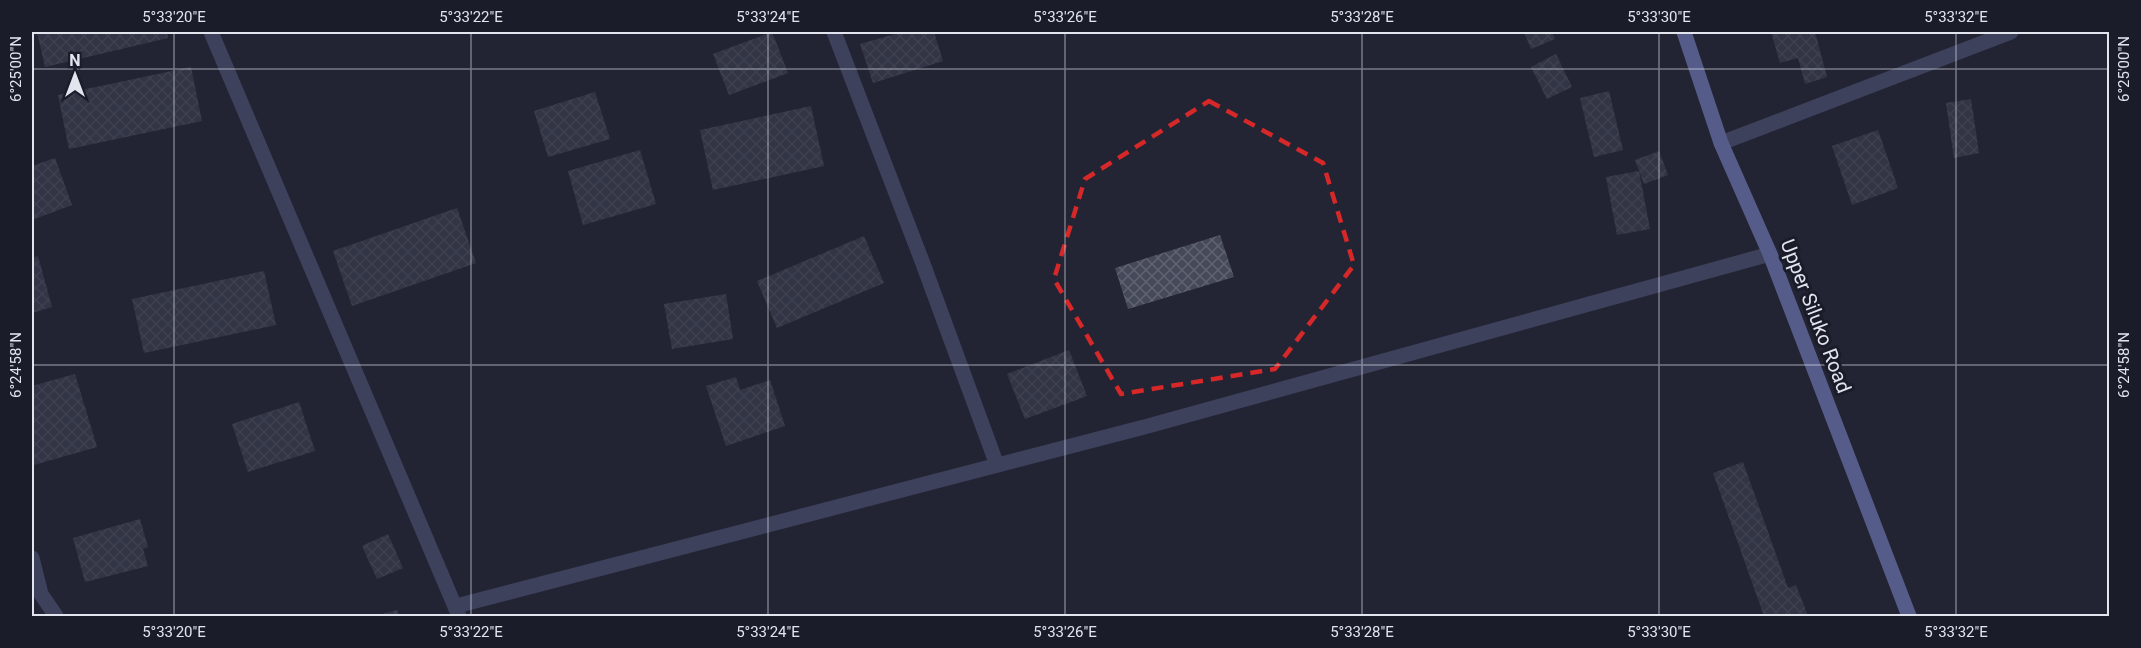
<svg xmlns="http://www.w3.org/2000/svg" width="2141" height="648" viewBox="0 0 2141 648" font-family="Roboto,sans-serif">
  <style>
    .building { fill: url(#building-cross-hatch) }
    .lines { fill: none; stroke-linecap: round; stroke-linejoin: round }
    .street { stroke: #5e648a; stroke-width: 15 }
    .primary { stroke: #96a1ef; stroke-width: 15 }
    .marked { fill: none; stroke: #d62828; stroke-width: 4.5; stroke-dasharray: 12 8; stroke-linejoin: round }
    .ticks { fill: none; stroke: #e2e4ee; stroke-width: 1.5; stroke-opacity: 0.45 }
    .labels { text-anchor: middle; stroke-width: 6; stroke-linejoin: round; paint-order: stroke }
    .street-label { font-size: 20px; fill: #e2e4ee; stroke: #1a1c2a }
    .neatline { fill: none; stroke: #e2e4ee; stroke-width: 2 }
    .ticks-label { font-size: 15px; text-anchor: middle; fill: #e2e4ee }
  </style>
  <defs>
    <pattern id="building-cross-hatch" width="8" height="8" patternUnits="userSpaceOnUse" patternTransform="scale(1.5)"><rect width="8" height="8" fill="#464959"/><path d="M0 0l8 8M0 8l8-8" fill="none" stroke="#606371"/></pattern>
  </defs>
  <rect width="100%" height="100%" fill="#232534"/>
  <g class="building">
    <path d="M 37,32 L 167,32 L 168,38 L 45,67 Z"/>
    <path d="M 772,32 L 788,73 L 729,95 L 713,54 Z"/>
    <path d="M 902,32 L 934,32 L 943,61 L 873,83 L 860,44 Z"/>
    <path d="M 1524,32 L 1552,32 L 1555,39 L 1531,49 Z"/>
    <path d="M 1771,32 L 1815,32 L 1827,77 L 1805,84 L 1798,58 L 1780,63 Z"/>
    <path d="M 1556,54 L 1572,87 L 1547,99 L 1531,67 Z"/>
    <path d="M 191,67 L 202,121 L 69,149 L 58,95 Z"/>
    <path d="M 1609,91 L 1623,150 L 1594,157 L 1580,98 Z"/>
    <path d="M 595,92 L 610,139 L 548,157 L 534,111 Z"/>
    <path d="M 1971,99 L 1979,153 L 1954,158 L 1946,103 Z"/>
    <path d="M 811,106 L 824,166 L 713,190 L 700,130 Z"/>
    <path d="M 1878,130 L 1898,188 L 1852,205 L 1832,146 Z"/>
    <path d="M 640,150 L 656,204 L 583,225 L 568,171 Z"/>
    <path d="M 1659,151 L 1668,175 L 1644,184 L 1635,160 Z"/>
    <path d="M 55,158 L 72,205 L 32,220 L 32,166 Z"/>
    <path d="M 1639,171 L 1650,229 L 1617,235 L 1606,177 Z"/>
    <path d="M 457,208 L 476,263 L 352,306 L 333,251 Z"/>
    <path d="M 1220,235 L 1234,277 L 1128,309 L 1115,268 Z"/>
    <path d="M 864,236 L 884,283 L 777,328 L 757,281 Z"/>
    <path d="M 38,256 L 52,307 L 32,313 L 32,258 Z"/>
    <path d="M 264,271 L 276,325 L 144,353 L 132,299 Z"/>
    <path d="M 726,294 L 733,339 L 672,349 L 664,304 Z"/>
    <path d="M 1069,350 L 1087,396 L 1025,419 L 1007,374 Z"/>
    <path d="M 75,374 L 97,447 L 34,465 L 32,456 L 32,386 Z"/>
    <path d="M 736,377 L 740,390 L 770,380 L 785,426 L 726,446 L 706,386 Z"/>
    <path d="M 299,402 L 315,451 L 248,472 L 232,424 Z"/>
    <path d="M 1743,462 L 1788,588 L 1796,585 L 1808,616 L 1764,616 L 1713,473 Z"/>
    <path d="M 140,519 L 148,547 L 143,549 L 148,566 L 85,582 L 73,538 Z"/>
    <path d="M 388,534 L 403,568 L 377,579 L 362,546 Z"/>
    <path d="M 397,610 L 399,616 L 375,616 Z"/>
  </g>
  <g class="lines">
    <g class="street">
      <path d="M 211,32 L 459,616"/>
      <path d="M 834,32 L 922,261 L 997,465"/>
      <path d="M 1721,143 L 2011,32"/>
      <path d="M 32,558 L 41,594 L 56,616"/>
      <path d="M 456,606 L 1148,426 L 1770,254"/>
    </g>
    <path class="primary" d="M 1684,32 L 1721,143 L 1770,254 L 1909,616"/>
  </g>
  <path d="M0 0H2141V648H0ZM 1209,101 L 1323,163 L 1354,265 L 1275,369 L 1121,394 L 1054,279 L 1085,179 Z" fill="#232534" fill-opacity=".55" fill-rule="evenodd"/>
  <path class="marked" d="M 1209,101 L 1323,163 L 1354,265 L 1275,369 L 1121,394 L 1054,279 L 1085,179 Z"/>
  <path class="ticks" d="M 174,32 L 174,616M 471,32 L 471,616M 768,32 L 768,616M 1065,32 L 1065,616M 1362,32 L 1362,616M 1659,32 L 1659,616M 1956,32 L 1956,616M 32,69 L 2110,69M 32,365 L 2110,365"/>
  <g class="labels">
    <g class="street-label">
      <text transform="translate(1816 316) rotate(69)" y="7">Upper Siluko Road</text>
    </g>
  </g>
  <rect width="2141" height="648" fill="none" stroke="#1a1c2a" stroke-width="66"/>
  <g transform="translate(75 75)" stroke="#1a1c2a" stroke-width="4.5" paint-order="stroke">
  <path d="M0-4.5L10 22L0 15L-10 22Z" fill="#e2e4ee"/>
  <text y="-9" font-size="16" font-weight="bold" text-anchor="middle" fill="#e2e4ee">N</text>
  </g>
  <rect x="33" y="33" width="2075" height="582" class="neatline"/>
  <g class="ticks-label">
    <text x="174" y="22">5°33'20"E</text>
    <text x="471" y="22">5°33'22"E</text>
    <text x="768" y="22">5°33'24"E</text>
    <text x="1065" y="22">5°33'26"E</text>
    <text x="1362" y="22">5°33'28"E</text>
    <text x="1659" y="22">5°33'30"E</text>
    <text x="1956" y="22">5°33'32"E</text>
    <text transform="translate(16 69) rotate(-90)" y="5">6°25'00"N</text>
    <text transform="translate(2124 69) rotate(-90)" y="5">6°25'00"N</text>
    <text transform="translate(16 365) rotate(-90)" y="5">6°24'58"N</text>
    <text transform="translate(2124 365) rotate(-90)" y="5">6°24'58"N</text>
    <text x="174" y="637">5°33'20"E</text>
    <text x="471" y="637">5°33'22"E</text>
    <text x="768" y="637">5°33'24"E</text>
    <text x="1065" y="637">5°33'26"E</text>
    <text x="1362" y="637">5°33'28"E</text>
    <text x="1659" y="637">5°33'30"E</text>
    <text x="1956" y="637">5°33'32"E</text>
  </g>
</svg>
